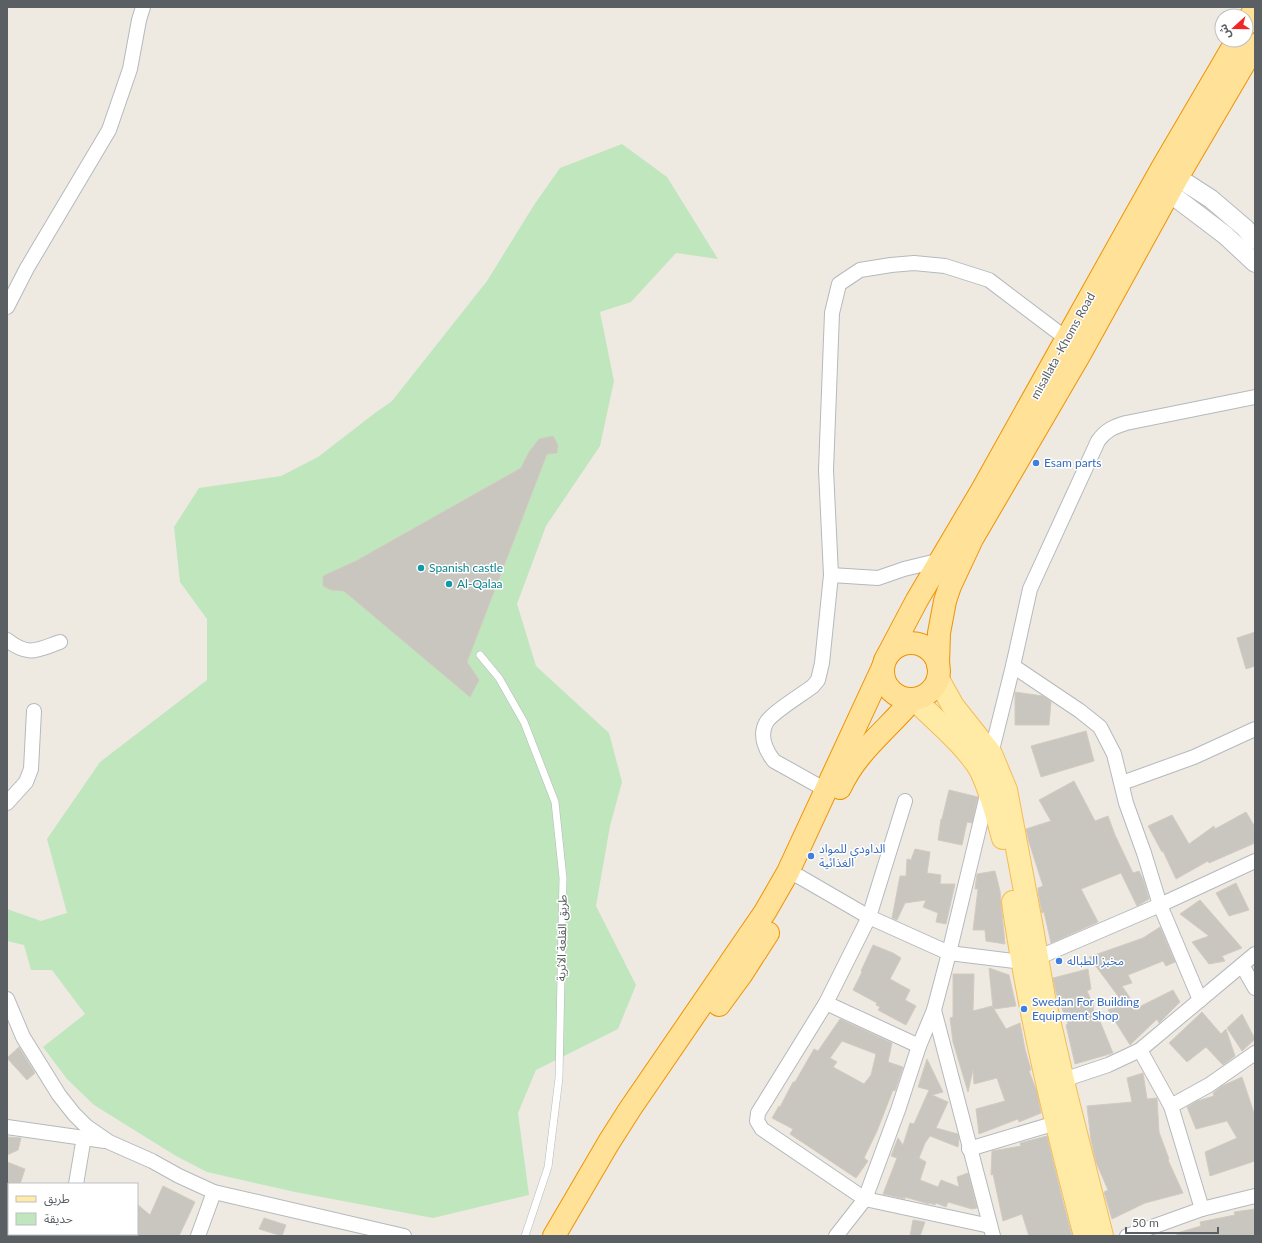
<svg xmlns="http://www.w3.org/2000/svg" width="1262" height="1243" viewBox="0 0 1262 1243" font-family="Lato,'Noto Sans Arabic',sans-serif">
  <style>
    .green { fill: #c0e6bd }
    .building { fill: #c9c5bf; stroke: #d3cbc0; fill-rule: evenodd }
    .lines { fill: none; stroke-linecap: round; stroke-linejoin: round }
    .service-casing { stroke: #b5b9bd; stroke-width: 8 }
    .minor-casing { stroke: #b5b9bd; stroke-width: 16 }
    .tertiary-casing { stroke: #b5b9bd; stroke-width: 20 }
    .primary-casing { stroke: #f6bc53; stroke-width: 24 }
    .trunk-casing { stroke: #f09300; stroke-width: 24 }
    .service { stroke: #fff; stroke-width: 7 }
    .minor { stroke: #fff; stroke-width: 14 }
    .tertiary { stroke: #fff; stroke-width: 18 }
    .primary { stroke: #ffeaa6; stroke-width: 22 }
    .trunk { stroke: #ffe197; stroke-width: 22 }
    .shop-dot { fill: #3f7fe0; stroke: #fff; stroke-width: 1.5 }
    .culture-dot { fill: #0f9aa8; stroke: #fff; stroke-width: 1.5 }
    .labels { text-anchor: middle; stroke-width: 3; stroke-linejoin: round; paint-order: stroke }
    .street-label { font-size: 12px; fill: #5a5f63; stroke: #fff }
    .shop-label { font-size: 12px; fill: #366cbe; stroke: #fff; text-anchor: start }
    .culture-label { font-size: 12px; fill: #0d838f; stroke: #fff; text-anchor: start }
  </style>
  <rect width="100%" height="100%" fill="#eeeae2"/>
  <path class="green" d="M 622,144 L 667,177 L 718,259 L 676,253 L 631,302 L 600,312 L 614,381 L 600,446 L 546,526 L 517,604 L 536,666 L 609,733 L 622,782 L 610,826 L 596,906 L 636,985 L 618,1029 L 536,1070 L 518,1113 L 529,1195 L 433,1218 L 295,1192 L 207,1172 L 176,1156 L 94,1105 L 67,1079 L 43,1047 L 85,1014 L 52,970 L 31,970 L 24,945 L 7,941 L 7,909 L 41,921 L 67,913 L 47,839 L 100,762 L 207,680 L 207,619 L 180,582 L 174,527 L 199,488 L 281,476 L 318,457 L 375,413 L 392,401 L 487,281 L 534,205 L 560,168 Z"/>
  <g class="building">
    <path d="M 553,436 L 558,445 L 557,453 L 547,454 L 467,662 L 479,680 L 470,697 L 344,591 L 331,590 L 323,586 L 323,576 L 356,561 L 521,468 L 529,452 L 539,439 Z"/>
    <path d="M 1255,632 L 1255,666 L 1246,669 L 1237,638 Z"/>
    <path d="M 1015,692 L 1043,696 L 1051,702 L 1049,725 L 1015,725 Z"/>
    <path d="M 1086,731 L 1094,761 L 1041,777 L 1031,746 Z"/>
    <path d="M 1074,781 L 1095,821 L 1108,816 L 1115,835 L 1133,873 L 1139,871 L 1143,879 L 1149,899 L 1137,906 L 1121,873 L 1081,889 L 1098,922 L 1051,943 L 1044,912 L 1042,913 L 1038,892 L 1038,888 L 1043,886 L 1029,842 L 1026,829 L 1051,821 L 1039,800 Z"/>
    <path d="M 949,790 L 978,797 L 972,823 L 967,822 L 962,845 L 938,840 L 941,819 L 942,819 Z"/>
    <path d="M 1246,812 L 1255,827 L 1255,843 L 1209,863 L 1208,861 L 1176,879 L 1163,851 L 1162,852 L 1148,826 L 1172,815 L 1189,844 L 1214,826 L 1215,829 Z"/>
    <path d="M 915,849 L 930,852 L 927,873 L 941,875 L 940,884 L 955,884 L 946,924 L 936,922 L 938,913 L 923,907 L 926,900 L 905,903 L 897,920 L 892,918 L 900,876 L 906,876 L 907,859 L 911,860 Z"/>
    <path d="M 995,871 L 1000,891 L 1005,944 L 986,941 L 985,930 L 973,930 L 978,889 L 975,889 L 977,874 Z"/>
    <path d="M 1236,883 L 1249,910 L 1229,916 L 1216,893 Z"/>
    <path d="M 1200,900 L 1242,948 L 1222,956 L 1225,961 L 1209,964 L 1192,942 L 1209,936 L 1180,914 Z"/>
    <path d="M 1160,927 L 1175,962 L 1166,966 L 1163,961 L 1128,975 L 1132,983 L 1122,986 L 1137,1008 L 1173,990 L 1180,1002 L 1159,1023 L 1157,1019 L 1130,1045 L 1108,1010 L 1124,1004 L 1089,957 L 1143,938 Z"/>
    <path d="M 873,945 L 893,953 L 901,958 L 890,979 L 910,990 L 905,1000 L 916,1006 L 906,1025 L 878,1010 L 880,1007 L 876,1005 L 877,1003 L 853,990 L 862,972 L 861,971 Z"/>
    <path d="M 989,968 L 1009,975 L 1016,1006 L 994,1009 L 1006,1029 L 1020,1023 L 1025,1049 L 1031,1070 L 1029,1071 L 1037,1092 L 1041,1113 L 1019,1122 L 1018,1119 L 979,1134 L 976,1109 L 1005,1101 L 997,1078 L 974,1084 L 973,1070 L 968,1092 L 953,1042 L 950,1018 L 953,1017 L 953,974 L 974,974 L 973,1011 L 992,1006 L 993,1008 Z"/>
    <path d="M 1088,969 L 1091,989 L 1087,991 L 1093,1004 L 1094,1015 L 1097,1014 L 1113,1053 L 1075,1064 L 1066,1025 L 1068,1024 L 1061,1006 L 1075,1001 L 1074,998 L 1059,1000 L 1056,993 L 1053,978 Z"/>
    <path d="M 1202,1012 L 1221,1034 L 1226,1029 L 1235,1056 L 1223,1065 L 1206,1047 L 1187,1062 L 1169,1043 Z"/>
    <path d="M 1242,1014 L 1255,1039 L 1242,1051 L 1227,1028 Z"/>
    <path d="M 840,1019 L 892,1043 L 888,1062 L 903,1067 L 895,1091 L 893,1090 L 877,1131 L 864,1158 L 868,1161 L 856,1178 L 790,1134 L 793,1129 L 772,1118 L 779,1106 L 780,1107 L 793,1082 L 795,1082 L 814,1049 L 818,1051 ZM 842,1041 L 876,1054 L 871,1075 L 864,1084 L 833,1067 L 837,1062 L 830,1058 Z"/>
    <path d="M 19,1047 L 35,1073 L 27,1080 L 7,1058 Z"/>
    <path d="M 927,1059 L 943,1092 L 932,1095 L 948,1102 L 936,1128 L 958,1134 L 959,1139 L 958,1147 L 930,1136 L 925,1143 L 919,1158 L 926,1162 L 920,1180 L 938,1187 L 941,1180 L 959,1187 L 957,1177 L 968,1173 L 977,1208 L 972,1209 L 948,1202 L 946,1207 L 936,1203 L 935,1205 L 929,1203 L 929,1204 L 905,1197 L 905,1199 L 883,1194 L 897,1158 L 891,1156 L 898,1138 L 903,1145 L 910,1123 L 914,1124 L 929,1090 L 918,1087 Z"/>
    <path d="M 1143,1073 L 1147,1099 L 1157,1098 L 1159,1132 L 1169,1159 L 1168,1160 L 1183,1193 L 1145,1203 L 1112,1219 L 1104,1192 L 1108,1190 L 1096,1162 L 1091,1140 L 1087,1106 L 1132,1102 L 1127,1078 Z"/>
    <path d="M 1242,1077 L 1255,1116 L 1255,1161 L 1210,1176 L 1205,1152 L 1237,1138 L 1227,1121 L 1196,1129 L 1187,1107 L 1197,1101 L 1214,1096 L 1213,1093 L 1222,1086 Z"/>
    <path d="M 1047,1136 L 1062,1198 L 1072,1236 L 1029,1236 L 1022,1214 L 1003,1221 L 993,1174 L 991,1175 L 992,1151 L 1021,1146 L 1020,1143 Z"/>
    <path d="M 7,1137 L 21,1138 L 18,1150 L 7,1155 Z"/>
    <path d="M 7,1162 L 25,1169 L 20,1184 L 7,1184 Z"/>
    <path d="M 163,1186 L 195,1202 L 179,1236 L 137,1236 L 137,1204 L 150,1215 Z"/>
    <path d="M 1255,1209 L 1255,1236 L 1177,1236 L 1177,1233 L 1201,1226 L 1200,1222 L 1235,1215 L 1234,1212 Z"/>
    <path d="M 264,1218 L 286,1225 L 282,1236 L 259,1229 Z"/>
    <path d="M 913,1220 L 925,1222 L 920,1236 L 910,1236 Z"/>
  </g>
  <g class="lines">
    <defs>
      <path id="service" d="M 480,655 L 499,678 L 524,722 L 555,802 L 563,878 L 559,1078 L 548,1167 L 525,1236"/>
      <g id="minor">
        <path d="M 7,307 L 27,268 L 109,130 L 130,69 L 139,20 L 143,7"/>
        <path d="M 831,575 L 878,578 L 904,569 L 941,560"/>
        <path d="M 7,640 C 29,657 37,650 60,642"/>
        <path d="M 1013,666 L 1080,711 L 1100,727 L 1114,754 L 1126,803 L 1144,853 L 1160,905 L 1200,1000"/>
        <path d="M 991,754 L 1013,666 L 1030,589 L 1098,441 C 1106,430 1113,427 1126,423 L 1255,397"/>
        <path d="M 1122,783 L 1194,757 L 1255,729"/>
        <path d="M 826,790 L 774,761 C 766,751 759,736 766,723 C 771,713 803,694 813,686 L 818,680 L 822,663 L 831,575 L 826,470 L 832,313 L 839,284 L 860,270 L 891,265 L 914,263 L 945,266 L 989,280 L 1067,339"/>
        <path d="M 905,801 L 869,917 L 826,1003 L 758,1113 L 757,1121 L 762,1129 L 865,1199 L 990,1226"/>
        <path d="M 7,803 L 26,782 L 31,769 L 34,711"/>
        <path d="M 788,872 L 800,877 L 869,917 L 949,953 L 1022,962"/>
        <path d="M 1037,958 L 1160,905 L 1255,861"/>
        <path d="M 1242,965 L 1255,988"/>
        <path d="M 7,999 L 23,1037 L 59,1095 L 74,1114 L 86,1126 L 109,1142 L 152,1161 L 179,1176 L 214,1192 L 404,1236"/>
        <path d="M 826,1003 L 919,1046"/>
        <path d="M 934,1010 L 993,1236"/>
        <path d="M 1140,1050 L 1171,1106 L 1202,1209"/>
        <path d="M 1063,1080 L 1108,1065 L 1140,1050 L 1255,954"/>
        <path d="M 1171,1106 L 1209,1085 L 1255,1053"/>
        <path d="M 7,1127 L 105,1141"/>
        <path d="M 969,1149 L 1056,1123"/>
        <path d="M 76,1184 L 84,1137"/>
        <path d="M 67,1236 L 67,1234"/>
        <path d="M 198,1236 L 214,1192"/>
        <path d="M 836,1236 L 865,1199 L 898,1110 L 919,1046 L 934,1010 L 949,953 L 988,791"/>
        <path d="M 1127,1236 L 1202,1209 L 1255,1196"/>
      </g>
      <g id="tertiary">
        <path d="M 1166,170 L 1211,199 L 1245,228 L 1255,240"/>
        <path d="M 1159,185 L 1225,235 L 1255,263"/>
      </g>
      <g id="primary">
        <path d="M 938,679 L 953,706 L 991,754 L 1006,790 L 1032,928 L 1044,998 L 1067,1098 L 1102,1236"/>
        <path d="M 914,699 C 934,719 968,747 981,771 C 991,792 997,816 1003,838"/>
        <path d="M 1013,902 C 1029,1015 1056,1125 1085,1236"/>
      </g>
      <g id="trunk">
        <path d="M 1246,24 L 1255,9"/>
        <circle cx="911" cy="671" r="28"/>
        <path d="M 889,653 L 917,600 L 982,490 L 1162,168 L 1237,40"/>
        <path d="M 938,665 L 939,633 L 945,601 L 950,586 L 972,539 L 1080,354 L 1177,178 L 1255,45"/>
        <path d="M 840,788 C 856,752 888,729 912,700"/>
        <path d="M 719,1005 L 741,975 L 768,933"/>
        <path d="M 554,1236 L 609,1142 L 630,1109 L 765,912 L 788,872 L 883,667"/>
      </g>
    </defs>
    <use href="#service" class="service-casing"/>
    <use href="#minor" class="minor-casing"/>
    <use href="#tertiary" class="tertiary-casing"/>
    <use href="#primary" class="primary-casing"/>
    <use href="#trunk" class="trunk-casing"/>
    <use href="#service" class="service"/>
    <use href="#minor" class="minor"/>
    <use href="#tertiary" class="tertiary"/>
    <use href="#primary" class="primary"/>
    <use href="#trunk" class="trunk"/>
  </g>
  <g class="shop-dot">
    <circle cx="1036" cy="463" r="4"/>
    <circle cx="811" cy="856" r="4"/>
    <circle cx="1059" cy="961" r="4"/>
    <circle cx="1024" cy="1009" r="4"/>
  </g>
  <g class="culture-dot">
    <circle cx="421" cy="568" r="4"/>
    <circle cx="449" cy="584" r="4"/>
  </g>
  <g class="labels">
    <g class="street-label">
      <text transform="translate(1063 346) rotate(-61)" y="4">misallata -Khoms Road</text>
      <text transform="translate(562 938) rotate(-89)" y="4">طريق القلعة الاثرية</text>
    </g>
    <g class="shop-label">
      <text x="1044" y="467">Esam parts</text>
      <text x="819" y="853">الداودي للمواد<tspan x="819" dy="14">الغذائية</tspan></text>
      <text x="1067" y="965">مخبز الطباله</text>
      <text x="1032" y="1006">Swedan For Building<tspan x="1032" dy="14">Equipment Shop</tspan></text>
    </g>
    <g class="culture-label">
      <text x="429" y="572">Spanish castle</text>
      <text x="457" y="588">Al-Qalaa</text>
    </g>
  </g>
  <rect width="1262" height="1243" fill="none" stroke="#5a5f63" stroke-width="16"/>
  <rect x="8" y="1183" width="130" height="52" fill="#ffffff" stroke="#bdbfc1"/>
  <rect x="16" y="1196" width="20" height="6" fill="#ffeaa6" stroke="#bdbfc1"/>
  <text x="44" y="1203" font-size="12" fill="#5a5f63">طريق</text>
  <rect x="16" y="1213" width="20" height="12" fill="#c0e6bd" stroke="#bdbfc1"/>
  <text x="44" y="1223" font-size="12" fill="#5a5f63">حديقة</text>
  <g transform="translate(1234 28) rotate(249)"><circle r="19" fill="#ffffff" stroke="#bdbfc1"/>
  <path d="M0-3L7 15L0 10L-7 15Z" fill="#ef2827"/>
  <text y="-6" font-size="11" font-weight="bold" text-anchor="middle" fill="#5a5f63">ش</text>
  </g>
  <path d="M1126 1227v6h92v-6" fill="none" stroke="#5a5f63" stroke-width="2"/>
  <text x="1132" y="1227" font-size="12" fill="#5a5f63" stroke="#ffffff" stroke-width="3" paint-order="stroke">50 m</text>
</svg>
